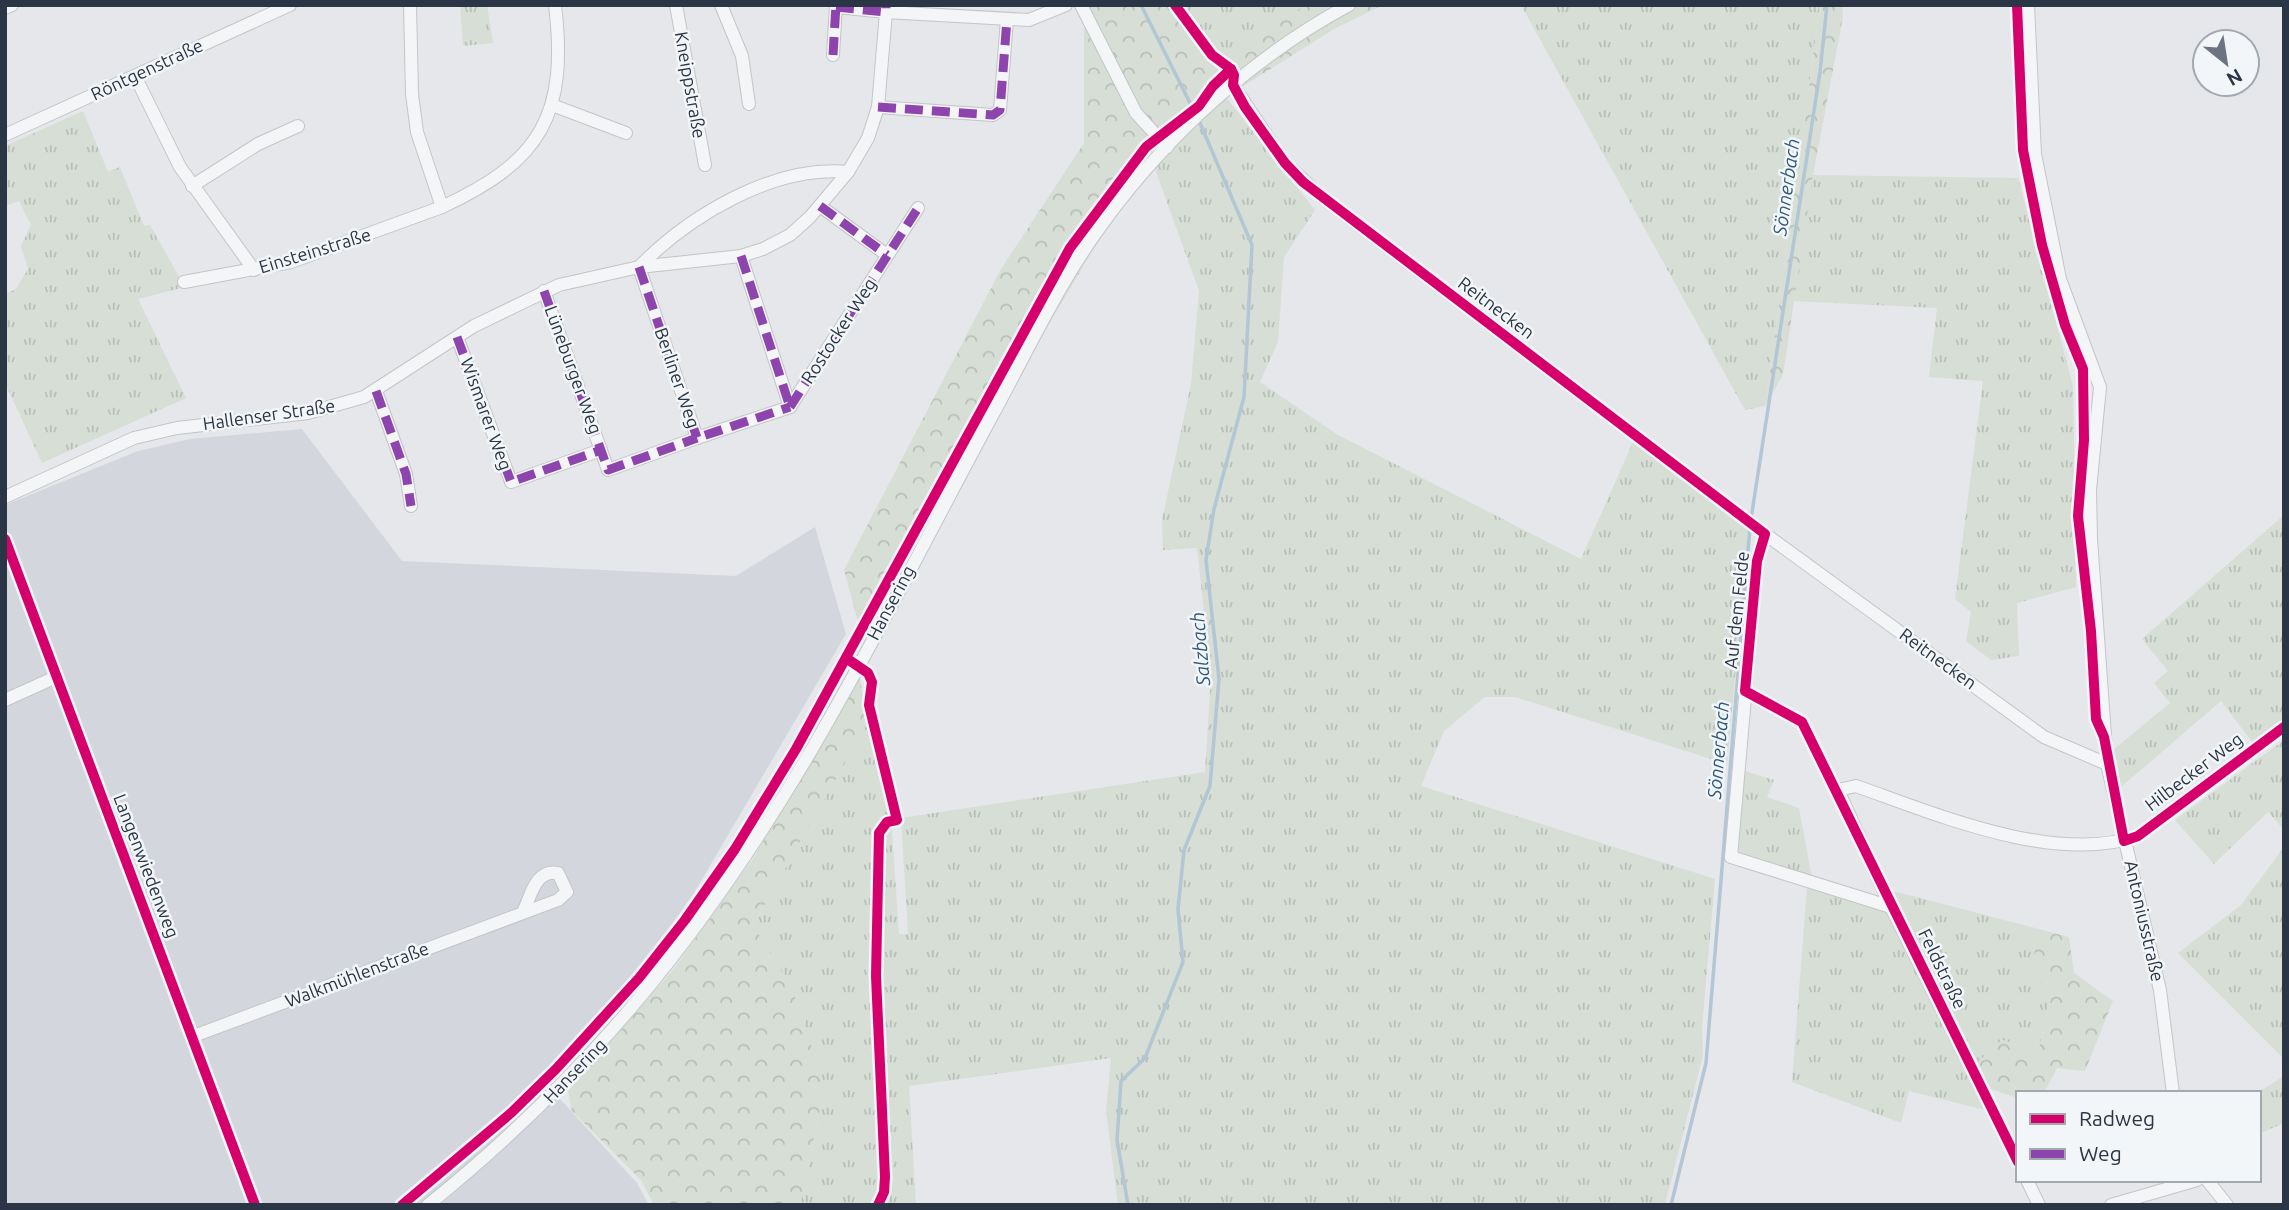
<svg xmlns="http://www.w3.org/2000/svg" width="2289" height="1210" viewBox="0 0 2289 1210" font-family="Ubuntu,sans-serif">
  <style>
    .built { fill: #d3d7dd }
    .grass { fill: url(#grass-tufts) }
    .forest { fill: url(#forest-crowns) }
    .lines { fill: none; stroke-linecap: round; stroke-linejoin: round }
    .stream { stroke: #b2c6d6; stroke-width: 3.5 }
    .minor-casing { stroke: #c3c5c8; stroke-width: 14 }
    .minor { stroke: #f4f5f7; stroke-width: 12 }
    .quiet { stroke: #8e44ad; stroke-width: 9; stroke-dasharray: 18 9; stroke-linecap: butt }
    .cycleway-casing { stroke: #f3f6f9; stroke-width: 15 }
    .cycleway { stroke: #d6006c; stroke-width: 10 }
    .labels { text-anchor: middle; stroke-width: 5; stroke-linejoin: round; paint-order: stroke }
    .street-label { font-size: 18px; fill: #2a3646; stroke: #f3f6f9 }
    .water-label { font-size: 19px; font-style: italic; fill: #30597d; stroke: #f3f6f9 }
  </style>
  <defs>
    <pattern id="grass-tufts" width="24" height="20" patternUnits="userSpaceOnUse" patternTransform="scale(1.75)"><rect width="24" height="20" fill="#d6ded5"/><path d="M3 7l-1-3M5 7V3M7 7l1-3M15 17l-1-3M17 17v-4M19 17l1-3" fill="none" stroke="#b8bfb8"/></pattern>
    <pattern id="forest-crowns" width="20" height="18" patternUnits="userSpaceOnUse" patternTransform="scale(1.75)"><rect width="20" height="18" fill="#d6ded5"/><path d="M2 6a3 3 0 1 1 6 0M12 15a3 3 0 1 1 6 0" fill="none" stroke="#b8bfb8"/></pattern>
  </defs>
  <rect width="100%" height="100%" fill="#e5e7ea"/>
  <path class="built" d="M 302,429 L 402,561 L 736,576 L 815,527 L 846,634 L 694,893 L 628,986 L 539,1076 L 637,1183 L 649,1205 L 5,1205 L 5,505 L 138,451 L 190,439 Z"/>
  <g class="grass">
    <path d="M 460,5 L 487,5 L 493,43 L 463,46 Z"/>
    <path d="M 1180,5 L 1305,5 L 1219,62 Z"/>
    <path d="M 1521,5 L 1820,5 L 1765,406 L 1745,410 Z"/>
    <path d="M 1226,97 L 1315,210 L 1284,257 L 1278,342 L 1260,382 L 1338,435 L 1581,559 L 1633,442 L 1749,528 L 1727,764 L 1515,697 L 1485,697 L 1444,731 L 1421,786 L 1715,879 L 1702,1027 L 1703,1055 L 1665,1205 L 1118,1205 L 1106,1111 L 1111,1058 L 909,1086 L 916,1205 L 800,1205 L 825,1086 L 753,925 L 868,722 L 892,831 L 899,934 L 908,934 L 901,818 L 1205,772 L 1211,676 L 1197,548 L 1163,550 L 1162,520 L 1191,384 L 1199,291 L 1155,169 Z"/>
    <path d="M 83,111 L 108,172 L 120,167 L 144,226 L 150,225 L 185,287 L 138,299 L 186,398 L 42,463 L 5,383 L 5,294 L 16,289 L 28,269 L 21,246 L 31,225 L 19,201 L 5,206 L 5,146 Z"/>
    <path d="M 1813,175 L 2018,178 L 2073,386 L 2076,587 L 2017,603 L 2019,656 L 1991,660 L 1966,641 L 1971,612 L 1955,599 L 1983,381 L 1929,377 L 1937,308 L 1793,301 Z"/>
    <path d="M 2284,515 L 2284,721 L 2253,743 L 2221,701 L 2121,787 L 2113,750 L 2170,703 L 2154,683 L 2168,671 L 2142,639 Z"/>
    <path d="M 2284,740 L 2284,830 L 2268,812 L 2214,864 L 2175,820 Z"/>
    <path d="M 1745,771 L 1774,780 L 1767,797 L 1799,808 L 1812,878 L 1744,858 L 1736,846 Z"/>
    <path d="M 2284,847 L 2284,1059 L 2178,953 L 2241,905 Z"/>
    <path d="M 1807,887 L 1881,908 L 1893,920 L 1989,1111 L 1909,1091 L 1901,1123 L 1792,1082 Z"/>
    <path d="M 1893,891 L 2035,928 L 2034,979 L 2054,986 L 2038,1052 L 2002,1040 L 1977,1063 Z"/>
    <path d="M 2284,1076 L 2284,1123 L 2259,1134 L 2257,1093 Z"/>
  </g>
  <g class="forest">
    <path d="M 1084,5 L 1180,5 L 1219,62 L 1305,5 L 1383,5 L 1334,29 L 1226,97 L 1155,169 L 1107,226 L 1045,331 L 930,546 L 858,622 L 844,570 L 1001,269 L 1084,143 Z"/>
    <path d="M 1820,5 L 1842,5 L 1843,17 L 1813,175 L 1783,375 L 1765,406 Z"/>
    <path d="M 859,675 L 868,722 L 753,925 L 792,988 L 825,1086 L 800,1205 L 654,1205 L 641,1180 L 572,1111 L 568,1091 L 673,970 L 754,857 Z"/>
    <path d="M 2035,928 L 2069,937 L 2074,973 L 2113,1001 L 2085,1071 L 2057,1068 L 2044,1093 L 2018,1093 L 2018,1098 L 1990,1089 L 1977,1063 L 2002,1040 L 2038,1052 L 2054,986 L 2034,979 Z"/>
  </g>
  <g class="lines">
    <g class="stream">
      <path d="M 1141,5 L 1192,107"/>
      <path d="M 1751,519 L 1820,72 L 1827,5"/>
      <path d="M 1128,1205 L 1117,1140 L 1121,1081 L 1145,1058 L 1183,962 L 1178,909 L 1184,850 L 1210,786 L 1219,679 L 1206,560 L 1214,509 L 1244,397 L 1252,245 L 1200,123"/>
      <path d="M 1671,1205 L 1706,1063 L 1750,527"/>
    </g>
    <defs>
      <g id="minor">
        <path d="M 410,5 L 412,94 L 417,132 L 442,207 C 542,161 568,114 555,5"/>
        <path d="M 676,5 L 705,165"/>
        <path d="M 721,5 L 742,56 L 749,104"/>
        <path d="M 1081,5 L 1136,113 L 1167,147"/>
        <path d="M 2028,5 L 2035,154 L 2060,279 L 2100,387 L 2090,490 L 2091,539 L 2107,764 L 2160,990 L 2173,1093"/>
        <path d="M 836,7 L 886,12 L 886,6"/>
        <path d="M 5,8 L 12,5"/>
        <path d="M 833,55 L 836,5"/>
        <path d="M 135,76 L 180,167 L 254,270"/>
        <path d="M 1233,85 L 1285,163 L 1324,199 L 1765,534 L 2044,737 L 2107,764"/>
        <path d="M 552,105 L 626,133"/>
        <path d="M 878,107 L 993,115 L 1000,110 L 1007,19"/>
        <path d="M 5,135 L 290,5"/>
        <path d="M 192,186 L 258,144 L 298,126"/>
        <path d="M 820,206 L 887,255"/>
        <path d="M 741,256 L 790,407"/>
        <path d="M 184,282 L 291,262 L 442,207"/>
        <path d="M 544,291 L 608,470 L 697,438"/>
        <path d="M 457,337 L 511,482 L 601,450"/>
        <path d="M 376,391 L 406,474 L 411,506"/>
        <path d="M 790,407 L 697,438 L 639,267 C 690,215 774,165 848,172"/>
        <path d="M 790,407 L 918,208"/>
        <path d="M 5,497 L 134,438 L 177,428 L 308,413 L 364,397 L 474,326 L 559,285 L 639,267 L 741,256 L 763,249 L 790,235 L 810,217 L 848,172 L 868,138 L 878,107 L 886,12 L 1029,20 L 1066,5"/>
        <path d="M 1765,534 L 1757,561 L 1731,857 L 1891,907"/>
        <path d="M 5,539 L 255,1205"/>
        <path d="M 5,700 L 56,677"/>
        <path d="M 191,1037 L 558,900 L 567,892 L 558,873 C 535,869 531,896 523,912"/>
        <path d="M 2018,1162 L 1891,907 L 1838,790 L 1856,786 C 1936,814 2054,865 2138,836 L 2284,727"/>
        <path d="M 2027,1180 L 2039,1205"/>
        <path d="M 2207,1180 L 2227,1205"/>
        <path d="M 428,1205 C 588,1076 700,937 805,761 C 871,649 930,531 992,416 C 1027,352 1059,282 1103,223 C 1167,135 1254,56 1349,5"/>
        <path d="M 2111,1205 L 2197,1180"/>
      </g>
    </defs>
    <use href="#minor" class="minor-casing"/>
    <use href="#minor" class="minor"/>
    <g class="quiet">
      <path d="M 836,7 L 886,12 L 886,5"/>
      <path d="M 833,55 L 836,5"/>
      <path d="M 878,107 L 993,115 L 1000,110 L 1007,19"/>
      <path d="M 820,206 L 887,255"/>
      <path d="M 741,256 L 790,407"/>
      <path d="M 639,267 L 697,438 L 790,407"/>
      <path d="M 544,291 L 608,470 L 697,438"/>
      <path d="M 457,337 L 511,482 L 601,450"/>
      <path d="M 376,391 L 406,474 L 411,506"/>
      <path d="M 790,407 L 918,208"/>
    </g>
    <defs>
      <g id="cycleway">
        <path d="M 1175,5 L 1212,55 L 1231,69 L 1234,75 L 1233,85 L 1245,107 L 1285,163 L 1303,182 L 1765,534 L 1757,561 L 1745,691 L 1802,722 L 2018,1162"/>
        <path d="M 2017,5 L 2023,150 L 2042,245 L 2065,325 L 2083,369 L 2084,440 L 2078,516 L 2091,631 L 2096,719 L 2104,737 L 2124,841 L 2138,836 L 2284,727"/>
        <path d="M 5,539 L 255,1205"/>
        <path d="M 846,658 L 868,673 L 872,682 L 869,705 L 897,820 L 887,822 L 879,833 L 876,976 L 885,1177 L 884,1192 L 878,1205"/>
        <path d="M 402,1205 L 511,1113 L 556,1069 L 639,978 L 685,920 L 735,849 L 796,749 L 1070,248 L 1146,147 L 1199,106 L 1213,86 L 1231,69"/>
      </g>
    </defs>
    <use href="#cycleway" class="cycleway-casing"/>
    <use href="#cycleway" class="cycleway"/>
  </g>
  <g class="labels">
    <g class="street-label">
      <text transform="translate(147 70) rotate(-25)" y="6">Röntgenstraße</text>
      <text transform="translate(690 85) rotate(80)" y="6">Kneippstraße</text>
      <text transform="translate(315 251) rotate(-17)" y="6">Einsteinstraße</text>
      <text transform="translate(1496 308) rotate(37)" y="6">Reitnecken</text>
      <text transform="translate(839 331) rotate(-57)" y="6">Rostocker Weg</text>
      <text transform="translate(573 370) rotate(70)" y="6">Lüneburger Weg</text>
      <text transform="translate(677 378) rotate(71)" y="6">Berliner Weg</text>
      <text transform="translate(486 414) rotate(70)" y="6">Wismarer Weg</text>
      <text transform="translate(269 415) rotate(-8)" y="6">Hallenser Straße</text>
      <text transform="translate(891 603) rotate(-62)" y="6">Hansering</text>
      <text transform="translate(1737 610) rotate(-84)" y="6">Auf dem Felde</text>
      <text transform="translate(1938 659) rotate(36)" y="6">Reitnecken</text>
      <text transform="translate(2194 772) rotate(-37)" y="6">Hilbecker Weg</text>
      <text transform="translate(146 866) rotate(69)" y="6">Langenwiedenweg</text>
      <text transform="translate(2144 921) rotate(77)" y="6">Antoniusstraße</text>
      <text transform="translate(1942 969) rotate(64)" y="6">Feldstraße</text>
      <text transform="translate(357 975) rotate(-21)" y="6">Walkmühlenstraße</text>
      <text transform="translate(575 1071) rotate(-46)" y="6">Hansering</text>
    </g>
    <g class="water-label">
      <text transform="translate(1786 187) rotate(-82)" y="7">Sönnerbach</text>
      <text transform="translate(1200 649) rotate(-95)" y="7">Salzbach</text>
      <text transform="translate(1718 750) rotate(-85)" y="7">Sönnerbach</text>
    </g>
  </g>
  <rect width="2289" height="1210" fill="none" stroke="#2a3646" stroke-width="14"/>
  <rect x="2016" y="1091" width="245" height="91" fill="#f3f6f9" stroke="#a3a9b1" stroke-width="2"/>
  <rect x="2030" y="1114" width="35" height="10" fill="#d6006c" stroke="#a3a9b1" stroke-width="2"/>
  <text x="2079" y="1126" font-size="21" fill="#2a3646">Radweg</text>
  <rect x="2030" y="1149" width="35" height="10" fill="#8e44ad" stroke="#a3a9b1" stroke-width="2"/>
  <text x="2079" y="1161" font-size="21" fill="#2a3646">Weg</text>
  <g transform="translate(2226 63) rotate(150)"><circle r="33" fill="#f3f6f9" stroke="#a3a9b1" stroke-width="2"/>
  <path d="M0-5L12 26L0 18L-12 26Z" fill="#6b747f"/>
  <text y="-10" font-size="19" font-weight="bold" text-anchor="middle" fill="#2a3646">N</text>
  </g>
</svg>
